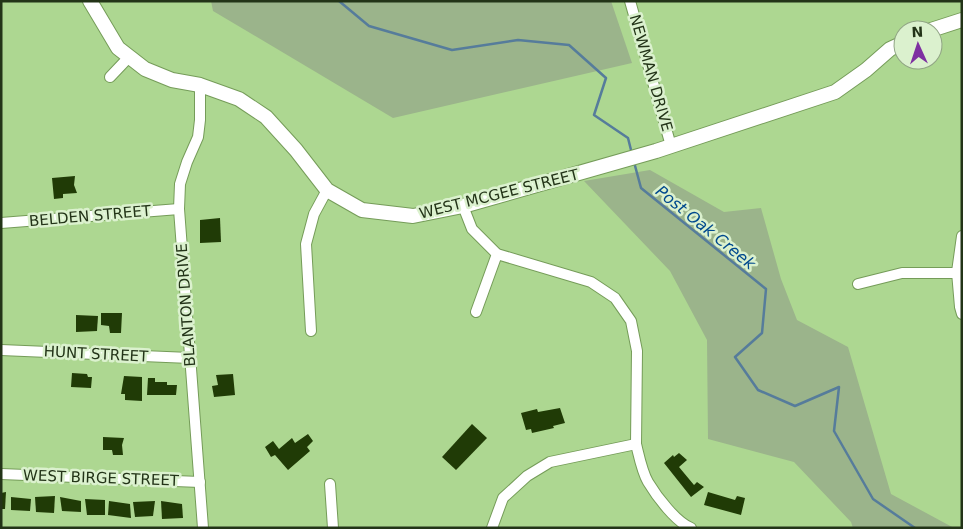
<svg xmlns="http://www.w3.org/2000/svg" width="963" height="529" viewBox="0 0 963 529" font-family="'DejaVu Sans',sans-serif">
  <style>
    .green { fill: #9bb48b }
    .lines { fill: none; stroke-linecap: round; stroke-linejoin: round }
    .stream { stroke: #567c9b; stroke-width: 2.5 }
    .building { fill: #203b06 }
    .street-casing { stroke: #759c59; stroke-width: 12 }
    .secondary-casing { stroke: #759c59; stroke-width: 16 }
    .street { stroke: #fff; stroke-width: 10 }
    .secondary { stroke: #fff; stroke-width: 14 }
    .labels { text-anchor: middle; stroke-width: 5; stroke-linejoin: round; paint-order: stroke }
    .street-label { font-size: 15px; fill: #233418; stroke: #dbf1ce }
    .water-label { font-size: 16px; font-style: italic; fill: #00498d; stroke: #dbf1ce }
  </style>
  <rect width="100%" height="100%" fill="#add791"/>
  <g class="green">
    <path d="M 211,1 L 611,1 L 632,63 L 393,118 L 213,11 Z"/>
    <path d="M 650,170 L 724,212 L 761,208 L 781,279 L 797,320 L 848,347 L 891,494 L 954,528 L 853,528 L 851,522 L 794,462 L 708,439 L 707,340 L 670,271 L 584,181 Z"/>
  </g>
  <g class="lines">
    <g class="stream">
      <path d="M 339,1 L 369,26 L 452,50 L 518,40 L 569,45 L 606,78 L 594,115 L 628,138 L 632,154"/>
      <path d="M 634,162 L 641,188 L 766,289 L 762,333 L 735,357 L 758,390 L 795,406 L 839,387 L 834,431 L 873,499 L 915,528"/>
    </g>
  </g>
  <g class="building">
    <path d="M 75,176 L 74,185 L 77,193 L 63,194 L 63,198 L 54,199 L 52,178 Z"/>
    <path d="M 220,218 L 221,242 L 200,243 L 200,220 Z"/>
    <path d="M 101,313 L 122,313 L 121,333 L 110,333 L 109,326 L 101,325 Z"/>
    <path d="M 76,315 L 98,316 L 97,331 L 76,332 Z"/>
    <path d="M 72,373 L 87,374 L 88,377 L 92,377 L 91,388 L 71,387 Z"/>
    <path d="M 233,374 L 235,395 L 214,397 L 212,386 L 218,385 L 216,375 Z"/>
    <path d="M 124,376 L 142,377 L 142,401 L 125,400 L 125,394 L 121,394 Z"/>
    <path d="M 148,378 L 155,378 L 155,382 L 167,382 L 167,385 L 177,385 L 176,395 L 147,395 Z"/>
    <path d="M 560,408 L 565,423 L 553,426 L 554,428 L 532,433 L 531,429 L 526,430 L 521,413 L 537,409 L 538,412 Z"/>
    <path d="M 472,424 L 487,438 L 456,470 L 442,457 Z"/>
    <path d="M 308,434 L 313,441 L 307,447 L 310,451 L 288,470 L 275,455 L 271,457 L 265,447 L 273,441 L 279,449 L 292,438 L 295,443 Z"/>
    <path d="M 103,437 L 124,438 L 122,445 L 123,455 L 113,455 L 112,450 L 103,450 Z"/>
    <path d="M 679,453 L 687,460 L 679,467 L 694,485 L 697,482 L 704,487 L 691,497 L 664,463 L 673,455 L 674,457 Z"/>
    <path d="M 6,492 L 5,509 L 1,509 L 1,493 Z"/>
    <path d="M 708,492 L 735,500 L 737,496 L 745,498 L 741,515 L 704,505 Z"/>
    <path d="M 55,496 L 54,513 L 36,512 L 35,497 Z"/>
    <path d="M 11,497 L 31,499 L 30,511 L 11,510 Z"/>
    <path d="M 60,497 L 81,501 L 81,512 L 62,511 Z"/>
    <path d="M 85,499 L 105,500 L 105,515 L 87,515 Z"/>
    <path d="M 109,501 L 130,504 L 131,518 L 108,515 Z"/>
    <path d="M 155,501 L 153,516 L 135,517 L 133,502 Z"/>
    <path d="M 161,501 L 182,504 L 183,518 L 162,519 Z"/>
  </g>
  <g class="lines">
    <defs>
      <g id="street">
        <path d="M 630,1 L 671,146"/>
        <path d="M 110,77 L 129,57"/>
        <path d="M 200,85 L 200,120 L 198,137 L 187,162 L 180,184 L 179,209 L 203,528"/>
        <path d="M 463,206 L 472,229 L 497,254 L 591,282 L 615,298 L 631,321 L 637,351 L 636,444"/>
        <path d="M 1,223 L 179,209"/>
        <path d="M 962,236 L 957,272 L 960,307 L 962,314"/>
        <path d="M 858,284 L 902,273 L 962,273"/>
        <path d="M 476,312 L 497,254"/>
        <path d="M 311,331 L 306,244 L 314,214 L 327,190"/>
        <path d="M 1,350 L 190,358"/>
        <path d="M 1,474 L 200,482"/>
        <path d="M 330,484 L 333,528"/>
        <path d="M 492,528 L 503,498 L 527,476 L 550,462 L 636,444 C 639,456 642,472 648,482 C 657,497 676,522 691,528"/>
      </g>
      <g id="secondary">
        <path d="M 90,1 L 118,48 L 145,69 L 172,80 L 200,85 L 239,99 L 266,117 L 296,150 L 327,190 L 362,210 L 413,216 L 463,206 L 656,151 L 835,92 L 866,70 L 890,49 L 903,43"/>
        <path d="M 931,30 L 962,20"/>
      </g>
    </defs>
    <use href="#street" class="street-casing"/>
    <use href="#secondary" class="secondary-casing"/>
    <use href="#street" class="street"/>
    <use href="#secondary" class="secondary"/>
  </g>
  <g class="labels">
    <g class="street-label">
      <text transform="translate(651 73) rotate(74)" y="5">NEWMAN DRIVE</text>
      <text transform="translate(499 194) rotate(-14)" y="5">WEST MCGEE STREET</text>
      <text transform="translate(90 216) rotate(-5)" y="5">BELDEN STREET</text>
      <text transform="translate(186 305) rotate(-94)" y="5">BLANTON DRIVE</text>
      <text transform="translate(96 354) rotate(3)" y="5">HUNT STREET</text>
      <text transform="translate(101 478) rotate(2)" y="5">WEST BIRGE STREET</text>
    </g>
    <g class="water-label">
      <text transform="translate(706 227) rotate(39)" y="6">Post Oak Creek</text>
    </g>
  </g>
  <rect width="963" height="529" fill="none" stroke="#233418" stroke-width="5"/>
  <g transform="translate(918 45) rotate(357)"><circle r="24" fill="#dbf1ce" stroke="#91a585"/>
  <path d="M0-4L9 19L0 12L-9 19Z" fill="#7e30a1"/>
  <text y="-8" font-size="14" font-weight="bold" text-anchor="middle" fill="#233418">N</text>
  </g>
</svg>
